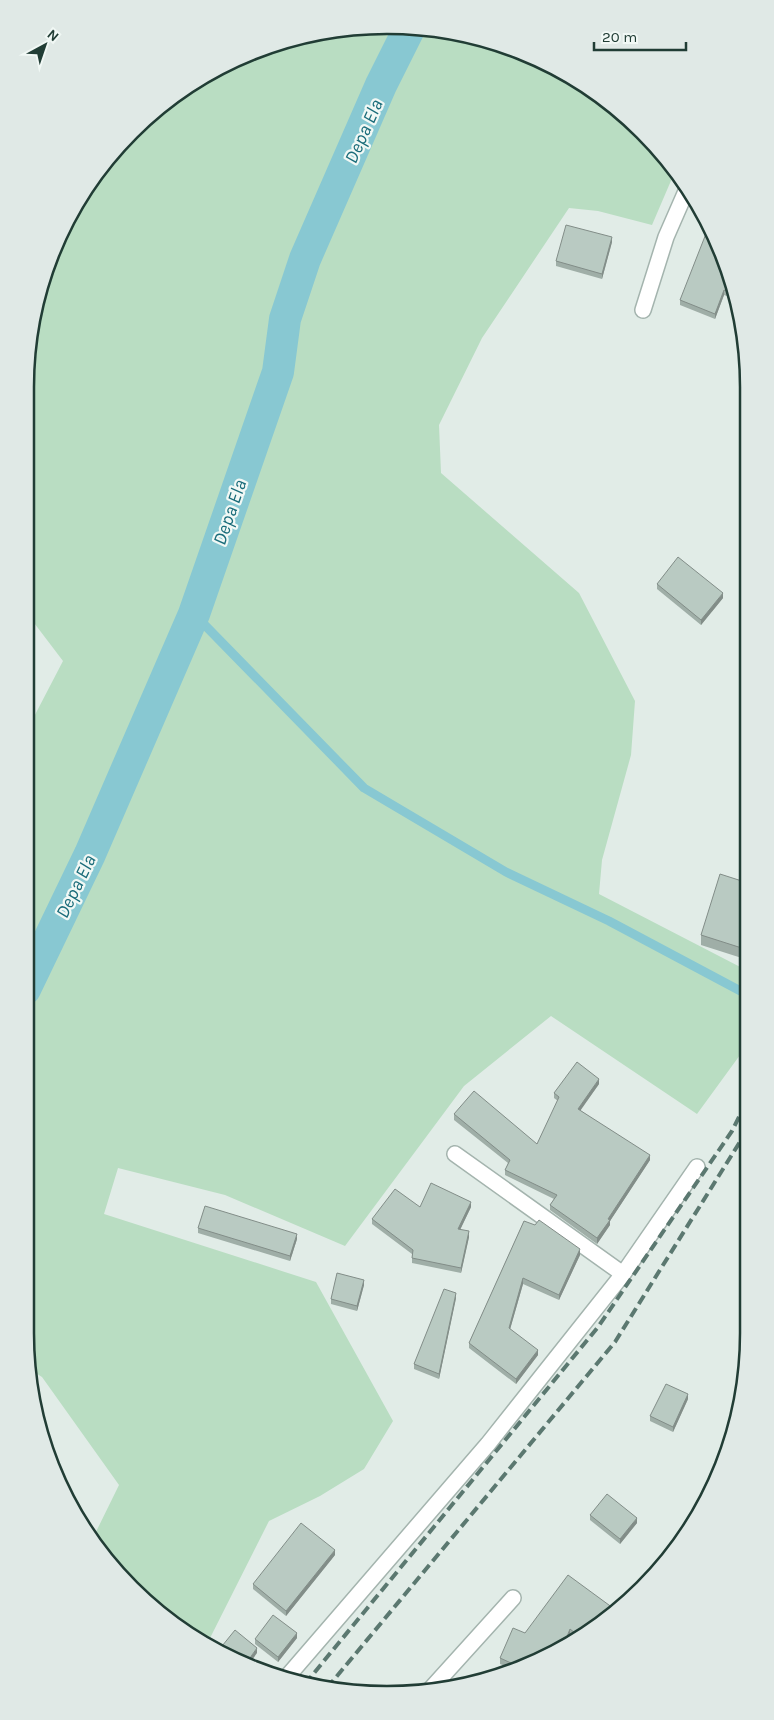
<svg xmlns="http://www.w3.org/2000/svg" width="774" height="1720" viewBox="0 0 774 1720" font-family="Karla,sans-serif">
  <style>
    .green { fill: #b9ddc2 }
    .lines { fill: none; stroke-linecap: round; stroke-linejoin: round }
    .stream { stroke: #88c8d2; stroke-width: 9 }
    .canal { stroke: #88c8d2; stroke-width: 32 }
    .minor-casing { stroke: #a4b4ae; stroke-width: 18 }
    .minor { stroke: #fff; stroke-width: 15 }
    .rail { stroke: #5b7870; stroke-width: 4; stroke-dasharray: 10 5; stroke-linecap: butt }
    .wall { fill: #9faea7 }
    .shaded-wall { fill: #828d88 }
    .building { fill: #b9cac2; stroke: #828d88 }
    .labels { text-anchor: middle; stroke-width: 4.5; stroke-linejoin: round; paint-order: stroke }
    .water-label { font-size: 19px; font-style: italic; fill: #1a6c7a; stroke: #f1f8f5 }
    .rim { fill: none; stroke: #213d35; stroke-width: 2.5 }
  </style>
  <rect width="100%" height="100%" fill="#e1ece7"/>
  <path class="green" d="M 387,25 L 457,32 L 525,52 L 607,100 L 676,169 L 652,225 L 598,211 L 569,208 L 482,338 L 439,425 L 441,473 L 579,593 L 635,701 L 631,755 L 602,860 L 599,894 L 748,971 L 748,1038 L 740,1055 L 697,1114 L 551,1016 L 464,1086 L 345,1246 L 225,1195 L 118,1168 L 104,1214 L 316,1282 L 393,1421 L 364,1469 L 320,1496 L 269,1521 L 206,1646 L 115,1571 L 92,1540 L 119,1485 L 42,1377 L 31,1370 L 25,1333 L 25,734 L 63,661 L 25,611 L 25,387 L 32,316 L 52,249 L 86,186 L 131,131 L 186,86 L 248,53 L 316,32 Z"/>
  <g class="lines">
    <path class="stream" d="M 194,614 L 364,788 L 506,872 L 609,921 L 748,995"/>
    <path class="canal" d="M 25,989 L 90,854 L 194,614 L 278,372 L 285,319 L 305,259 L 381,85 L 410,27"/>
    <defs>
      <g id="minor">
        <path d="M 643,310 L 666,237 L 687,189"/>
        <path d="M 623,1274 L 697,1167"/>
        <path d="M 287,1677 L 488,1444 L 623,1274 L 455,1154"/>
        <path d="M 428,1692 L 513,1598"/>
      </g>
    </defs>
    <use href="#minor" class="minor-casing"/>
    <use href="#minor" class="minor"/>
    <g class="rail">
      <path d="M 305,1684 L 598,1327 L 732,1131 L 748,1099"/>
      <path d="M 327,1688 L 615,1342 L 748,1129"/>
    </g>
  </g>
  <g class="wall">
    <path d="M 702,215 L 708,225 L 702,221 Z"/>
    <path d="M 612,242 L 602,279 L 556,266 L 556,261 Z"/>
    <path d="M 721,248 L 735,299 L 724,295 L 715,319 L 680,305 L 680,300 Z"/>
    <path d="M 657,584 L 723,598 L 701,625 L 657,589 Z"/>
    <path d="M 748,883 L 748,960 L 701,945 L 701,935 Z"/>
    <path d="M 599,1084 L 580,1110 L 650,1160 L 610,1221 L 610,1225 L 597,1244 L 550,1210 L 550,1205 L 554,1199 L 505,1175 L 505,1170 L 508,1163 L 454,1120 L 454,1114 L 537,1144 L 558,1101 L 554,1098 L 554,1093 Z"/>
    <path d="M 420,1207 L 471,1207 L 460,1230 L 469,1237 L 461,1273 L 412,1263 L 412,1254 L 372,1224 L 372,1219 Z"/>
    <path d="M 524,1221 L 580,1255 L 559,1300 L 523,1284 L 510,1329 L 538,1355 L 516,1384 L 469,1348 L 469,1343 Z"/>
    <path d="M 198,1228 L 297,1239 L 290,1261 L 198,1233 Z"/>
    <path d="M 364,1285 L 357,1311 L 331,1304 L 331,1299 Z"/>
    <path d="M 456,1298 L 439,1379 L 414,1369 L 414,1364 Z"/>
    <path d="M 688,1399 L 673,1432 L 650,1421 L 650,1416 Z"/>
    <path d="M 590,1515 L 637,1523 L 620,1544 L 590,1520 Z"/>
    <path d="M 335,1555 L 286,1616 L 253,1589 L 253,1584 Z"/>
    <path d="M 613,1610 L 577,1639 L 570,1634 L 564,1648 L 508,1674 L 510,1668 L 500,1664 L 500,1658 L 525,1633 Z"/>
    <path d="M 297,1638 L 278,1662 L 255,1644 L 255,1639 Z"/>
  </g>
  <g class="shaded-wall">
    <path d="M 612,237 L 612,242 L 602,279 L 602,274 Z"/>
    <path d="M 724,290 L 724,295 L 715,319 L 715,314 Z"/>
    <path d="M 723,593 L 723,598 L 701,625 L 701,620 Z"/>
    <path d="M 599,1079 L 599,1084 L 578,1114 L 578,1109 Z"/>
    <path d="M 650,1155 L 650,1160 L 610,1221 L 610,1225 L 597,1244 L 597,1238 L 608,1219 Z"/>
    <path d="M 471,1202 L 471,1207 L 458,1234 L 458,1229 Z"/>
    <path d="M 469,1231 L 469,1237 L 461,1273 L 461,1268 Z"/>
    <path d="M 297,1234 L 297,1239 L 290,1261 L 290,1256 Z"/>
    <path d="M 580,1249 L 580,1255 L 559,1300 L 559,1295 Z"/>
    <path d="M 523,1278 L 523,1284 L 509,1333 L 509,1328 Z"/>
    <path d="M 364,1280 L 364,1285 L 357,1311 L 357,1306 Z"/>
    <path d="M 456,1293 L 456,1298 L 439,1379 L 439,1374 Z"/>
    <path d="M 538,1350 L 538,1355 L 516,1384 L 516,1379 Z"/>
    <path d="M 688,1394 L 688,1399 L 673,1432 L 673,1427 Z"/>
    <path d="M 637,1518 L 637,1523 L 620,1544 L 620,1539 Z"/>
    <path d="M 335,1550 L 335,1555 L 286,1616 L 286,1611 Z"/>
    <path d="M 570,1629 L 570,1634 L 564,1648 L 562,1649 Z"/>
    <path d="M 297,1633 L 297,1638 L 278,1662 L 278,1657 Z"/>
    <path d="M 257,1648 L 257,1653 L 250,1663 L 247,1662 Z"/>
  </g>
  <g class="building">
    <path d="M 566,225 L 612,237 L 602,274 L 556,261 Z"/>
    <path d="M 709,226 L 721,248 L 734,294 L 724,290 L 715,314 L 680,300 Z"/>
    <path d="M 678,557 L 723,593 L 701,620 L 657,584 Z"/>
    <path d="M 720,874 L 748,883 L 748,950 L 701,935 Z"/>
    <path d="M 577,1062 L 599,1079 L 578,1109 L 650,1155 L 608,1219 L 610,1220 L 597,1238 L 550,1205 L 557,1195 L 505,1170 L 510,1160 L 454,1114 L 474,1091 L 537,1144 L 559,1097 L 554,1093 Z"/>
    <path d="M 431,1183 L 471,1202 L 458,1229 L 469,1231 L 461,1268 L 412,1258 L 413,1250 L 372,1219 L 395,1189 L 420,1207 Z"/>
    <path d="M 205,1206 L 297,1234 L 290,1256 L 198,1228 Z"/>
    <path d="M 539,1220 L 580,1249 L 559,1295 L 523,1278 L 509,1328 L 538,1350 L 516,1379 L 469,1343 L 524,1221 L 535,1225 Z"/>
    <path d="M 337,1273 L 364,1280 L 357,1306 L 331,1299 Z"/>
    <path d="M 444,1289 L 456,1293 L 439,1374 L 414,1364 Z"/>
    <path d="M 666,1384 L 688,1394 L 673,1427 L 650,1416 Z"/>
    <path d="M 607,1494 L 637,1518 L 620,1539 L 590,1515 Z"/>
    <path d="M 301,1523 L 335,1550 L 286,1611 L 253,1584 Z"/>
    <path d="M 568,1575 L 613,1608 L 611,1611 L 580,1637 L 570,1629 L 562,1649 L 508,1674 L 511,1663 L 500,1658 L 513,1628 L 525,1633 Z"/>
    <path d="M 273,1615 L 297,1633 L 278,1657 L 255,1639 Z"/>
    <path d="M 235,1630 L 257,1648 L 247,1662 L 218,1651 Z"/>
  </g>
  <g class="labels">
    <g class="water-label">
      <text transform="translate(363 131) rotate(-66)" y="7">Depa Ela</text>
      <text transform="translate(229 512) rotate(-71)" y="7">Depa Ela</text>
      <text transform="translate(75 886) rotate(-64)" y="7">Depa Ela</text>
    </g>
  </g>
  <path d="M0 0H774V1720H0ZM387 34H387A353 353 0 0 1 740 387V1333A353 353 0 0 1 387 1686H387A353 353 0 0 1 34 1333V387A353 353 0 0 1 387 34Z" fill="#e0e9e6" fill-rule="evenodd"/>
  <path class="rim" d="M387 34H387A353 353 0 0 1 740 387V1333A353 353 0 0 1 387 1686H387A353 353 0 0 1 34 1333V387A353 353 0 0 1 387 34Z"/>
  <g transform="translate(45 45) rotate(40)" stroke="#f1f8f5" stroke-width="4" paint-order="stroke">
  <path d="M0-4L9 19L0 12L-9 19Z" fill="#213d35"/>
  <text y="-8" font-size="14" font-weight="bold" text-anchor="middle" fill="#213d35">N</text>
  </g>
  <path d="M594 42v8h92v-8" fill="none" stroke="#213d35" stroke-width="2.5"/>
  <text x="602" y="42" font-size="15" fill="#213d35" stroke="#f1f8f5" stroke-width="4" paint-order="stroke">20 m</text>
</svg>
